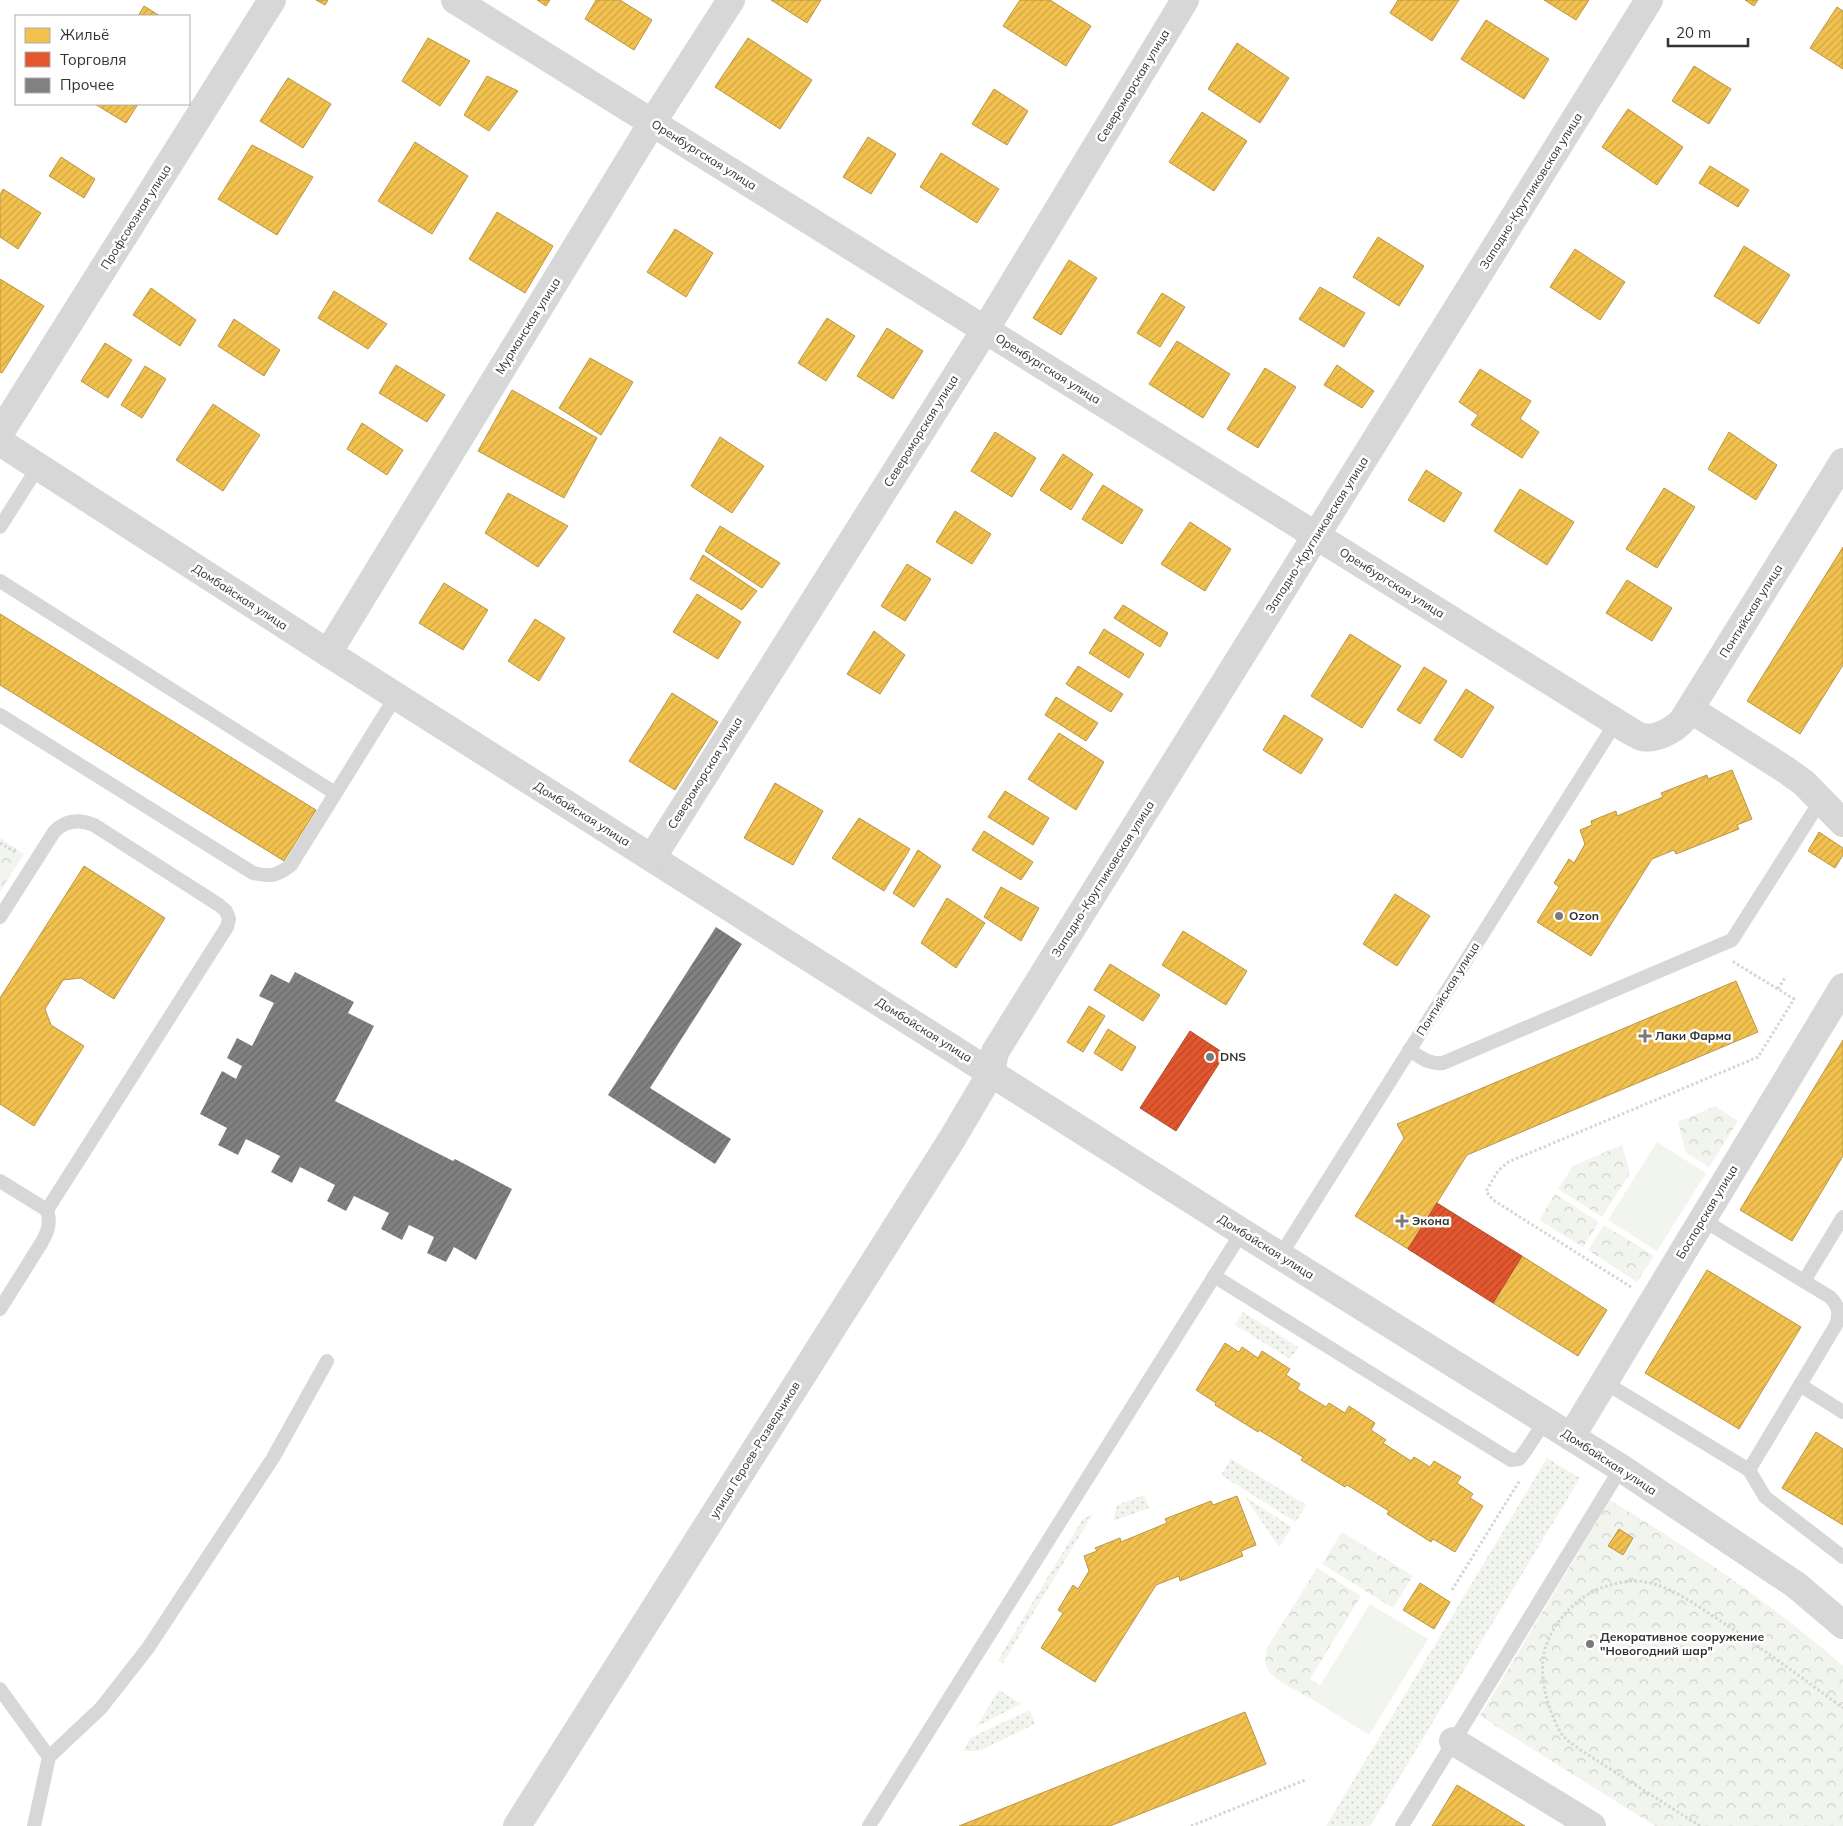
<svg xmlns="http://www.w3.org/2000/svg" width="1843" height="1826" viewBox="0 0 1843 1826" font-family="Mulish,sans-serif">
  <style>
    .grass { fill: url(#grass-dots) }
    .park { fill: url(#park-crowns) }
    .pitch { fill: #f1f5ed }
    .homes { fill: url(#homes-hatch); stroke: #b99646 }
    .shops { fill: url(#shops-hatch); stroke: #af4c30 }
    .building { fill: url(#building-hatch) }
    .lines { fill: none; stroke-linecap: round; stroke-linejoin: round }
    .path { stroke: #d6d6d6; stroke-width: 3; stroke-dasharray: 2.5 2.5; stroke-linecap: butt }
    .service { stroke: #d7d7d7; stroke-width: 14 }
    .minor { stroke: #d7d7d7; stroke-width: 28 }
    .poi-dot { fill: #7a7a7a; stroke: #fff; stroke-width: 2 }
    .labels { text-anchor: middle; stroke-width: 5; stroke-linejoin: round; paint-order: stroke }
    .street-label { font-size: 12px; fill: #333; stroke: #fff }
    .poi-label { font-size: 12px; font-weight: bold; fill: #333; stroke: #fff; text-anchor: start }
  </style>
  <defs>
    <pattern id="grass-dots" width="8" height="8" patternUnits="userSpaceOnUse" patternTransform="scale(1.25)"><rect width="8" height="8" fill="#f1f5ed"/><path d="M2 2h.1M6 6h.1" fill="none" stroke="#cfd2cc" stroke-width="1.8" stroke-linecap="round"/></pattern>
    <pattern id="park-crowns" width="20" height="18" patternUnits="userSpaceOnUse" patternTransform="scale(1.25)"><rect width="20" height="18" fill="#f1f5ed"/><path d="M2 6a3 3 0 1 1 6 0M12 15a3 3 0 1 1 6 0" fill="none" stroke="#cfd2cc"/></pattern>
    <pattern id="homes-hatch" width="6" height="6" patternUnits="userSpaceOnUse" patternTransform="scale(1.25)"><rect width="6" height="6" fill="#f2c14e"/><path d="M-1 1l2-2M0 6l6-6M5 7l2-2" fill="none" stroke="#d0a645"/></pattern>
    <pattern id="shops-hatch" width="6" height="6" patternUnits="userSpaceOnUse" patternTransform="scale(1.25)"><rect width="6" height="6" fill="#e4572e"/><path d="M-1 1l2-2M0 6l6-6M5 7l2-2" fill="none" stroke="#b94928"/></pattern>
    <pattern id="building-hatch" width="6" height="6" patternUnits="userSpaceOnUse" patternTransform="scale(1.25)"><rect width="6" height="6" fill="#818181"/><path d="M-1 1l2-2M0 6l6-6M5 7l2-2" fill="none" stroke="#6a6a6a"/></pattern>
  </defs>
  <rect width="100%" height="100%" fill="#fff"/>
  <g class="grass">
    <path d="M 1243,1312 L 1298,1347 L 1290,1359 L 1235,1325 Z"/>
    <path d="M 1547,1458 L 1580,1478 L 1370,1826 L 1326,1826 Z"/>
    <path d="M 1231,1459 L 1306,1505 L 1296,1522 L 1221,1475 Z"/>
    <path d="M 1144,1495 L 1149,1508 L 1113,1521 L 1117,1505 Z"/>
    <path d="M 1245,1497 L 1292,1527 L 1279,1547 Z"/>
    <path d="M 1093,1514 L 1003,1663 L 998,1660 L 1082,1520 Z"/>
    <path d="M 999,1690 L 1021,1704 L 976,1727 Z"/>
    <path d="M 1030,1710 L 1035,1724 L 979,1751 L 963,1751 L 970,1738 Z"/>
  </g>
  <g class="park">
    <path d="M 0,838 L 24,854 L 0,892 Z"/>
    <path d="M 1715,1106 L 1738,1121 L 1709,1167 L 1686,1153 L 1678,1122 Z"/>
    <path d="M 1622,1145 L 1630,1173 L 1602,1217 L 1558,1189 L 1573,1166 Z"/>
    <path d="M 1555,1194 L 1599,1222 L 1583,1247 L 1539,1220 Z"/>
    <path d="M 1604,1225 L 1654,1256 L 1637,1282 L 1588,1250 Z"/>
    <path d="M 1610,1500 C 1692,1550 1771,1603 1843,1666 L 1843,1826 L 1655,1826 L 1480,1716 Z"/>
    <path d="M 1342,1532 L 1413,1576 L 1393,1608 L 1322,1564 Z"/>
    <path d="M 1317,1568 L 1361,1596 L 1310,1679 L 1320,1686 L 1312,1699 C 1300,1692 1272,1680 1267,1668 C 1264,1662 1266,1655 1267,1648 Z"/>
  </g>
  <g class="pitch">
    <path d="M 1657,1142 L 1706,1173 L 1657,1251 L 1608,1220 Z"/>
    <path d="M 1370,1604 L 1428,1639 L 1369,1735 L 1312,1699 Z"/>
  </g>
  <g class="homes">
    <path d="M 316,0 L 328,0 L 325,5 Z"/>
    <path d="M 537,0 L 550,0 L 546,6 Z"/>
    <path d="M 596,0 L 620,0 L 652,20 L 634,50 L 585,19 Z"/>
    <path d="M 771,0 L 821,0 L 807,23 Z"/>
    <path d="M 1020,0 L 1050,0 L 1091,26 L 1066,66 L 1003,26 Z"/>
    <path d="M 1398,0 L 1459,0 L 1432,41 L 1390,13 Z"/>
    <path d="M 1544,0 L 1589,0 L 1576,20 Z"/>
    <path d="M 1745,0 L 1758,0 L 1754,6 Z"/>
    <path d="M 144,6 L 160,16 L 138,16 Z"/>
    <path d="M 1837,7 L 1843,11 L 1843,69 L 1810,48 Z"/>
    <path d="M 1486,20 L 1549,59 L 1524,99 L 1461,59 Z"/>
    <path d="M 428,38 L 470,61 L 440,106 L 402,81 Z"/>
    <path d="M 748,38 L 812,80 L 780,129 L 715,87 Z"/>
    <path d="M 1237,43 L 1289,78 L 1260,123 L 1208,89 Z"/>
    <path d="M 1694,66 L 1731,89 L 1709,124 L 1672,101 Z"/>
    <path d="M 487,76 L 518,91 L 489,131 L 464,115 Z"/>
    <path d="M 288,78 L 331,104 L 303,148 L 260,121 Z"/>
    <path d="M 994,89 L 1028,111 L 1007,145 L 972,124 Z"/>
    <path d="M 95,104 L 138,104 L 126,123 Z"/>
    <path d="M 1628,109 L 1683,147 L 1657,185 L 1602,147 Z"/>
    <path d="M 1202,112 L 1247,141 L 1214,191 L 1169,162 Z"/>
    <path d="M 868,137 L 896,154 L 871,194 L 843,177 Z"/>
    <path d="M 415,142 L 468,176 L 432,234 L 378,201 Z"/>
    <path d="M 252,145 L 313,177 L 277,235 L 218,199 Z"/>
    <path d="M 941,153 L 999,189 L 977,223 L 920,187 Z"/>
    <path d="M 61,157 L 95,179 L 84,198 L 49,176 Z"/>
    <path d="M 1710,166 L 1749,190 L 1738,207 L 1699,183 Z"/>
    <path d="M 3,189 L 41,213 L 18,249 L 0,237 L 0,195 Z"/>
    <path d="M 497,212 L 553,246 L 525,293 L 469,259 Z"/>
    <path d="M 675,229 L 713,253 L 686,297 L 647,272 Z"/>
    <path d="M 1378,237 L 1424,266 L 1399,306 L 1353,277 Z"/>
    <path d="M 1744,246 L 1790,275 L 1759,324 L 1714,296 Z"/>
    <path d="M 1575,249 L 1625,282 L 1600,320 L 1550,287 Z"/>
    <path d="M 1069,260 L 1097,278 L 1061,335 L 1033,318 Z"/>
    <path d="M 0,279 L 44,306 L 2,373 L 0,372 Z"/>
    <path d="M 1320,287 L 1365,313 L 1344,347 L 1299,319 Z"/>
    <path d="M 151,288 L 196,320 L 180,346 L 133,315 Z"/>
    <path d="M 334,291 L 387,324 L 368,349 L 318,318 Z"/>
    <path d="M 1162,293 L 1185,307 L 1160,347 L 1137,333 Z"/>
    <path d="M 827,318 L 855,336 L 826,381 L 798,363 Z"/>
    <path d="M 234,319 L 280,350 L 264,376 L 218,346 Z"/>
    <path d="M 887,328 L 923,351 L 893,399 L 857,376 Z"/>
    <path d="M 1177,341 L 1230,374 L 1203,418 L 1149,384 Z"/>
    <path d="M 105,343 L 132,360 L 108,398 L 81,381 Z"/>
    <path d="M 590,358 L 633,382 L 601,435 L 559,408 Z"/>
    <path d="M 396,365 L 445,395 L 427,422 L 379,393 Z"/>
    <path d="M 1337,365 L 1374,391 L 1362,408 L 1324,385 Z"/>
    <path d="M 145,366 L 166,379 L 142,418 L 121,405 Z"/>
    <path d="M 1265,368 L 1296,387 L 1258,448 L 1227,429 Z"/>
    <path d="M 1480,369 L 1531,401 L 1520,419 L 1539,432 L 1522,458 L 1471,425 L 1478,415 L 1459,402 Z"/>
    <path d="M 512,390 L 597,438 L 564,498 L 478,451 Z"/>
    <path d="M 213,404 L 260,435 L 223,491 L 176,460 Z"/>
    <path d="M 362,423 L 403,450 L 387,475 L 347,449 Z"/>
    <path d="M 995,432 L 1036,458 L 1012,497 L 971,471 Z"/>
    <path d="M 1729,432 L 1777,465 L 1756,500 L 1708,469 Z"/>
    <path d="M 720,437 L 764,466 L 732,513 L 691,486 Z"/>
    <path d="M 1063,454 L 1093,474 L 1071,510 L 1040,490 Z"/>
    <path d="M 1426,470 L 1462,493 L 1444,522 L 1408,500 Z"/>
    <path d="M 1103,485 L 1143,510 L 1122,544 L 1082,519 Z"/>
    <path d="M 1664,488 L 1695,507 L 1657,568 L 1626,549 Z"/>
    <path d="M 1520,489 L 1574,522 L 1547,565 L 1494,531 Z"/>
    <path d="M 508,493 L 568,526 L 538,567 L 485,533 Z"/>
    <path d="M 955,511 L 991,534 L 972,564 L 936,542 Z"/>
    <path d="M 1190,522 L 1231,549 L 1205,591 L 1161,564 Z"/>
    <path d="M 720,526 L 780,563 L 762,588 L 705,551 Z"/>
    <path d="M 1843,547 L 1843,665 L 1800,734 L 1747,701 Z"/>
    <path d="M 703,555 L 757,591 L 742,610 L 690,579 Z"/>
    <path d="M 907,564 L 931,579 L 905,621 L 881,606 Z"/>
    <path d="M 1627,580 L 1672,608 L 1652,641 L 1606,613 Z"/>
    <path d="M 444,583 L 488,610 L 463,650 L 419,623 Z"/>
    <path d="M 697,594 L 741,622 L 718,659 L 673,632 Z"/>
    <path d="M 1123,605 L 1168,633 L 1160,647 L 1114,618 Z"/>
    <path d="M 0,614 L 316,810 L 284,861 L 0,685 Z"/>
    <path d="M 535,619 L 565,638 L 539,681 L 508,661 Z"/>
    <path d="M 1104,629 L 1144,654 L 1129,678 L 1089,653 Z"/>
    <path d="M 874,631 L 905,655 L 880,694 L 847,674 Z"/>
    <path d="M 1350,634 L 1401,666 L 1362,728 L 1311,696 Z"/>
    <path d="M 1078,666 L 1123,694 L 1111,712 L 1066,684 Z"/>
    <path d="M 1424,667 L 1447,681 L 1420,724 L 1397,710 Z"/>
    <path d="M 1466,689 L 1494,707 L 1462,758 L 1434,740 Z"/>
    <path d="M 672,693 L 718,722 L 675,790 L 629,761 Z"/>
    <path d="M 1056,697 L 1098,723 L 1086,741 L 1045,715 Z"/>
    <path d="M 1284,715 L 1323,739 L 1301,774 L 1263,750 Z"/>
    <path d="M 1059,733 L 1104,762 L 1076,810 L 1028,779 Z"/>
    <path d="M 1732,770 L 1752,819 L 1737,825 L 1739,829 L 1676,854 L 1674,850 L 1652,859 L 1591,956 L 1537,922 L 1559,887 L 1554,883 L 1569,859 L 1574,863 L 1585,844 L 1580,830 L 1592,825 L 1591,821 L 1616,811 L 1617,816 L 1663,797 L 1661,793 L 1707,775 L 1708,779 Z"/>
    <path d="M 775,783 L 823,811 L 793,865 L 744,838 Z"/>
    <path d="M 1005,791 L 1049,818 L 1033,845 L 988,817 Z"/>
    <path d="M 859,818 L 910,849 L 884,891 L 832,858 Z"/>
    <path d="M 984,831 L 1033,862 L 1021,880 L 972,850 Z"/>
    <path d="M 1819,832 L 1843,848 L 1843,855 L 1835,868 L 1808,851 Z"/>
    <path d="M 918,850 L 941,866 L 914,907 L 893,893 Z"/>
    <path d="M 84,866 L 165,918 L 114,999 L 81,978 L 63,980 L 45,1009 L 51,1025 L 84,1046 L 34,1126 L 0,1104 L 0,998 Z"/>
    <path d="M 1001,887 L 1039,908 L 1021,941 L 984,917 Z"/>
    <path d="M 1395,894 L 1430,916 L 1397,966 L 1363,944 Z"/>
    <path d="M 947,898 L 985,923 L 956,968 L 921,943 Z"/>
    <path d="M 1183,931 L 1247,971 L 1226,1005 L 1162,965 Z"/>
    <path d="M 1110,964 L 1160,995 L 1143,1021 L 1094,990 Z"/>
    <path d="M 1736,981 L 1758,1032 L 1467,1155 L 1408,1249 L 1355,1216 L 1404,1138 L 1397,1124 Z"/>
    <path d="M 1089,1006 L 1105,1016 L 1083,1052 L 1067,1042 Z"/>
    <path d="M 1108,1029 L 1136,1047 L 1122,1071 L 1094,1053 Z"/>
    <path d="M 1843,1040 L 1843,1156 L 1792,1241 L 1740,1210 Z"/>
    <path d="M 1522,1256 L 1607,1310 L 1578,1356 L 1493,1303 Z"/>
    <path d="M 1707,1270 L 1801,1327 L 1739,1429 L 1645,1373 Z"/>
    <path d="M 1225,1343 L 1239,1352 L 1242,1347 L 1258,1358 L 1262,1351 L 1290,1369 L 1286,1375 L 1300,1384 L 1297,1389 L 1326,1407 L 1329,1403 L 1345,1413 L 1349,1406 L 1375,1423 L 1371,1430 L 1386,1440 L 1383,1443 L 1411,1461 L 1414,1457 L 1430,1467 L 1434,1461 L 1461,1477 L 1457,1483 L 1473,1494 L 1470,1498 L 1483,1506 L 1455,1552 L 1433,1539 L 1431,1542 L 1387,1514 L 1389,1511 L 1347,1485 L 1345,1487 L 1301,1460 L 1303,1457 L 1259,1430 L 1258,1432 L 1215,1405 L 1216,1403 L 1196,1390 Z"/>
    <path d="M 1816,1432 L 1843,1449 L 1843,1525 L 1782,1488 Z"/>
    <path d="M 1237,1496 L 1256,1545 L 1241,1551 L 1243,1556 L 1180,1581 L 1179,1576 L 1156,1585 L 1095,1682 L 1041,1648 L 1063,1613 L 1058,1610 L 1073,1585 L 1078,1589 L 1089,1571 L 1084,1556 L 1097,1551 L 1095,1548 L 1120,1538 L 1121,1542 L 1167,1523 L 1165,1519 L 1211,1501 L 1213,1505 Z"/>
    <path d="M 1619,1529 L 1633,1538 L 1623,1555 L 1608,1546 Z"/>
    <path d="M 1420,1583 L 1450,1602 L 1434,1629 L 1403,1610 Z"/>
    <path d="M 1245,1712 L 1266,1764 L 1218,1783 L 1110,1826 L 959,1826 Z"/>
    <path d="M 1457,1785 L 1525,1826 L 1432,1826 Z"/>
  </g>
  <g class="shops">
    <path d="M 1190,1031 L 1225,1054 L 1176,1131 L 1140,1108 Z"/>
    <path d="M 1437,1203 L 1522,1256 L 1493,1303 L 1408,1249 Z"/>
  </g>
  <g class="building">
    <path d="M 716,927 L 742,944 L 650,1088 L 731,1139 L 715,1164 L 608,1095 Z"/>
    <path d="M 295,972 L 354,1002 L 348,1013 L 374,1026 L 335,1101 L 453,1161 L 455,1159 L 512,1189 L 476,1260 L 454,1247 L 446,1262 L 427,1253 L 434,1237 L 409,1225 L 402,1240 L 381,1229 L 389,1213 L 354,1196 L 346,1211 L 327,1201 L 335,1185 L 300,1167 L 292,1183 L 271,1172 L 280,1156 L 246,1139 L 238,1155 L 218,1145 L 227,1128 L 200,1114 L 222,1071 L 236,1079 L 242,1066 L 227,1058 L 237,1038 L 252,1046 L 274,1003 L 259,996 L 271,974 L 289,983 Z"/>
  </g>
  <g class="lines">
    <g class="path">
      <path d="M 0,843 L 17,853"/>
      <path d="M 1778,989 L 1786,976"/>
      <path d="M 1631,1287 L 1493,1200 L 1486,1191 L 1498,1171 L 1508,1162 L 1758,1057 L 1794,999 L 1732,961"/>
      <path d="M 1452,1590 L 1520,1480"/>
      <path d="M 1191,1826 L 1305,1780"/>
      <path d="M 1700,1826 L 1579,1749 C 1574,1745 1568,1741 1564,1737 C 1558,1730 1555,1721 1552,1714 C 1545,1697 1541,1676 1543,1658 C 1548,1627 1573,1599 1601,1588 C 1615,1583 1631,1579 1646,1582 C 1672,1587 1694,1604 1716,1618 C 1759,1646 1801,1677 1843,1708"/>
    </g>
    <g class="service">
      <path d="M 0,527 L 38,467"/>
      <path d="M 0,581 L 335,793"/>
      <path d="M 0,715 L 253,873 C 271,877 277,876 291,865 L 396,696"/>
      <path d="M 0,917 L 54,832 C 65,820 79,819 94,825 L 219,905 L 226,911 L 229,919 L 227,927 L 47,1210"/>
      <path d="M 1409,1050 C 1421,1057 1429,1065 1443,1063 L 1732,940 L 1821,800"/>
      <path d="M 0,1181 L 47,1210 C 51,1223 48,1231 42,1242 L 0,1309"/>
      <path d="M 1703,1220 L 1830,1297 C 1839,1306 1840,1313 1836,1325 L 1749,1470"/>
      <path d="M 1280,1256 L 1616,722"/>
      <path d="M 1214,1276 L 1511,1460 L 1519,1459 L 1524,1453 L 1545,1421"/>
      <path d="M 1804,1281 L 1843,1217"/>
      <path d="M 1604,1382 L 1749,1470 L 1765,1497 L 1843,1557"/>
      <path d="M 1800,1385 L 1843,1412"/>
      <path d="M 0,1689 L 49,1757"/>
      <path d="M 34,1826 L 49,1757 L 101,1708 L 148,1648 L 273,1458 L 327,1361"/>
      <path d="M 869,1826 L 1242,1232"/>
      <path d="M 1402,1826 L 1621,1468"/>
    </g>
    <g class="minor">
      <path d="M 455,0 L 1630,731 C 1634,733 1638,736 1642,737 C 1656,740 1674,730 1683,720 L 1843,462"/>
      <path d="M 0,433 L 272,0"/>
      <path d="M 0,442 L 328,653 L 1242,1232 L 1621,1468 L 1796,1585 L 1843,1625"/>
      <path d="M 328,653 L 652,123 L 731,0"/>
      <path d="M 1690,709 L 1786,770 L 1804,783 L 1843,823"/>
      <path d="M 652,858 L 985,330 L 1185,0"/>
      <path d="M 1571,1437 L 1843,987"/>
      <path d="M 1453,1741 L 1592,1826"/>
      <path d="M 517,1826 L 952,1139 L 991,1073 L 995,1052 L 1649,0"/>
    </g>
  </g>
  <g class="poi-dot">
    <circle cx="1559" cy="916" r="5"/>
    <path d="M1642.5 1028.5h5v5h5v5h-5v5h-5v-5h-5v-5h5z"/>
    <circle cx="1210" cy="1057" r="5"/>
    <path d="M1399.5 1213.5h5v5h5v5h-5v5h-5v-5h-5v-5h5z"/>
    <circle cx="1590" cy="1644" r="5"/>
  </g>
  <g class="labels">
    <g class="street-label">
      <text transform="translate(1133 86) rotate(-59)" y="4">Североморская улица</text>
      <text transform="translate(704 155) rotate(32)" y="4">Оренбургская улица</text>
      <text transform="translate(1531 191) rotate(-58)" y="4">Западно-Кругликовская улица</text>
      <text transform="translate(136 217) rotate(-58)" y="4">Профсоюзная улица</text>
      <text transform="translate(528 326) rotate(-58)" y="4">Мурманская улица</text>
      <text transform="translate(1048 369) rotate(32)" y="4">Оренбургская улица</text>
      <text transform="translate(921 431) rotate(-58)" y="4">Североморская улица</text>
      <text transform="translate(1317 535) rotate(-58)" y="4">Западно-Кругликовская улица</text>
      <text transform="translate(1392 583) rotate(32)" y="4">Оренбургская улица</text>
      <text transform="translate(240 597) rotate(33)" y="4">Домбайская улица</text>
      <text transform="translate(1751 611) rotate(-58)" y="4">Понтийская улица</text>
      <text transform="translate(705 773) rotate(-58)" y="4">Североморская улица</text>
      <text transform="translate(582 814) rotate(32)" y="4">Домбайская улица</text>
      <text transform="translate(1103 879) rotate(-58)" y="4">Западно-Кругликовская улица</text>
      <text transform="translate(1448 989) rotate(-58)" y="4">Понтийская улица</text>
      <text transform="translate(924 1030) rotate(32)" y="4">Домбайская улица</text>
      <text transform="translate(1707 1212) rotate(-59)" y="4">Боспорская улица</text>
      <text transform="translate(1266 1247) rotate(32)" y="4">Домбайская улица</text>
      <text transform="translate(755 1450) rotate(-58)" y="4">улица Героев-Разведчиков</text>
      <text transform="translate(1609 1462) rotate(33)" y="4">Домбайская улица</text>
    </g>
    <g class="poi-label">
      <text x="1569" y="920">Ozon</text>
      <text x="1655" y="1040">Лаки Фарма</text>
      <text x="1220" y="1061">DNS</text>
      <text x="1412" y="1225">Экона</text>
      <text x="1600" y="1641">Декоративное сооружение<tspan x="1600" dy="14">"Новогодний шар"</tspan></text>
    </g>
  </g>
  <rect x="15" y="15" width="175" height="90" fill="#ffffff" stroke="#adadad"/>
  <rect x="25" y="28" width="25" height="15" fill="#f2c14e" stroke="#adadad"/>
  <text x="60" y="40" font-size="15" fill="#333333">Жильё</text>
  <rect x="25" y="52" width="25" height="15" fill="#e4572e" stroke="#adadad"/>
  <text x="60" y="65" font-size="15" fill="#333333">Торговля</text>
  <rect x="25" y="78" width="25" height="15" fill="#818181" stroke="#adadad"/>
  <text x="60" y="90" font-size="15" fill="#333333">Прочее</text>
  <path d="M1668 38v8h80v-8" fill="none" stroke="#333333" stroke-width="2.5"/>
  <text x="1676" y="38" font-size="15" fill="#333333" stroke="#ffffff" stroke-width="4" paint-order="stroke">20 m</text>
</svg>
